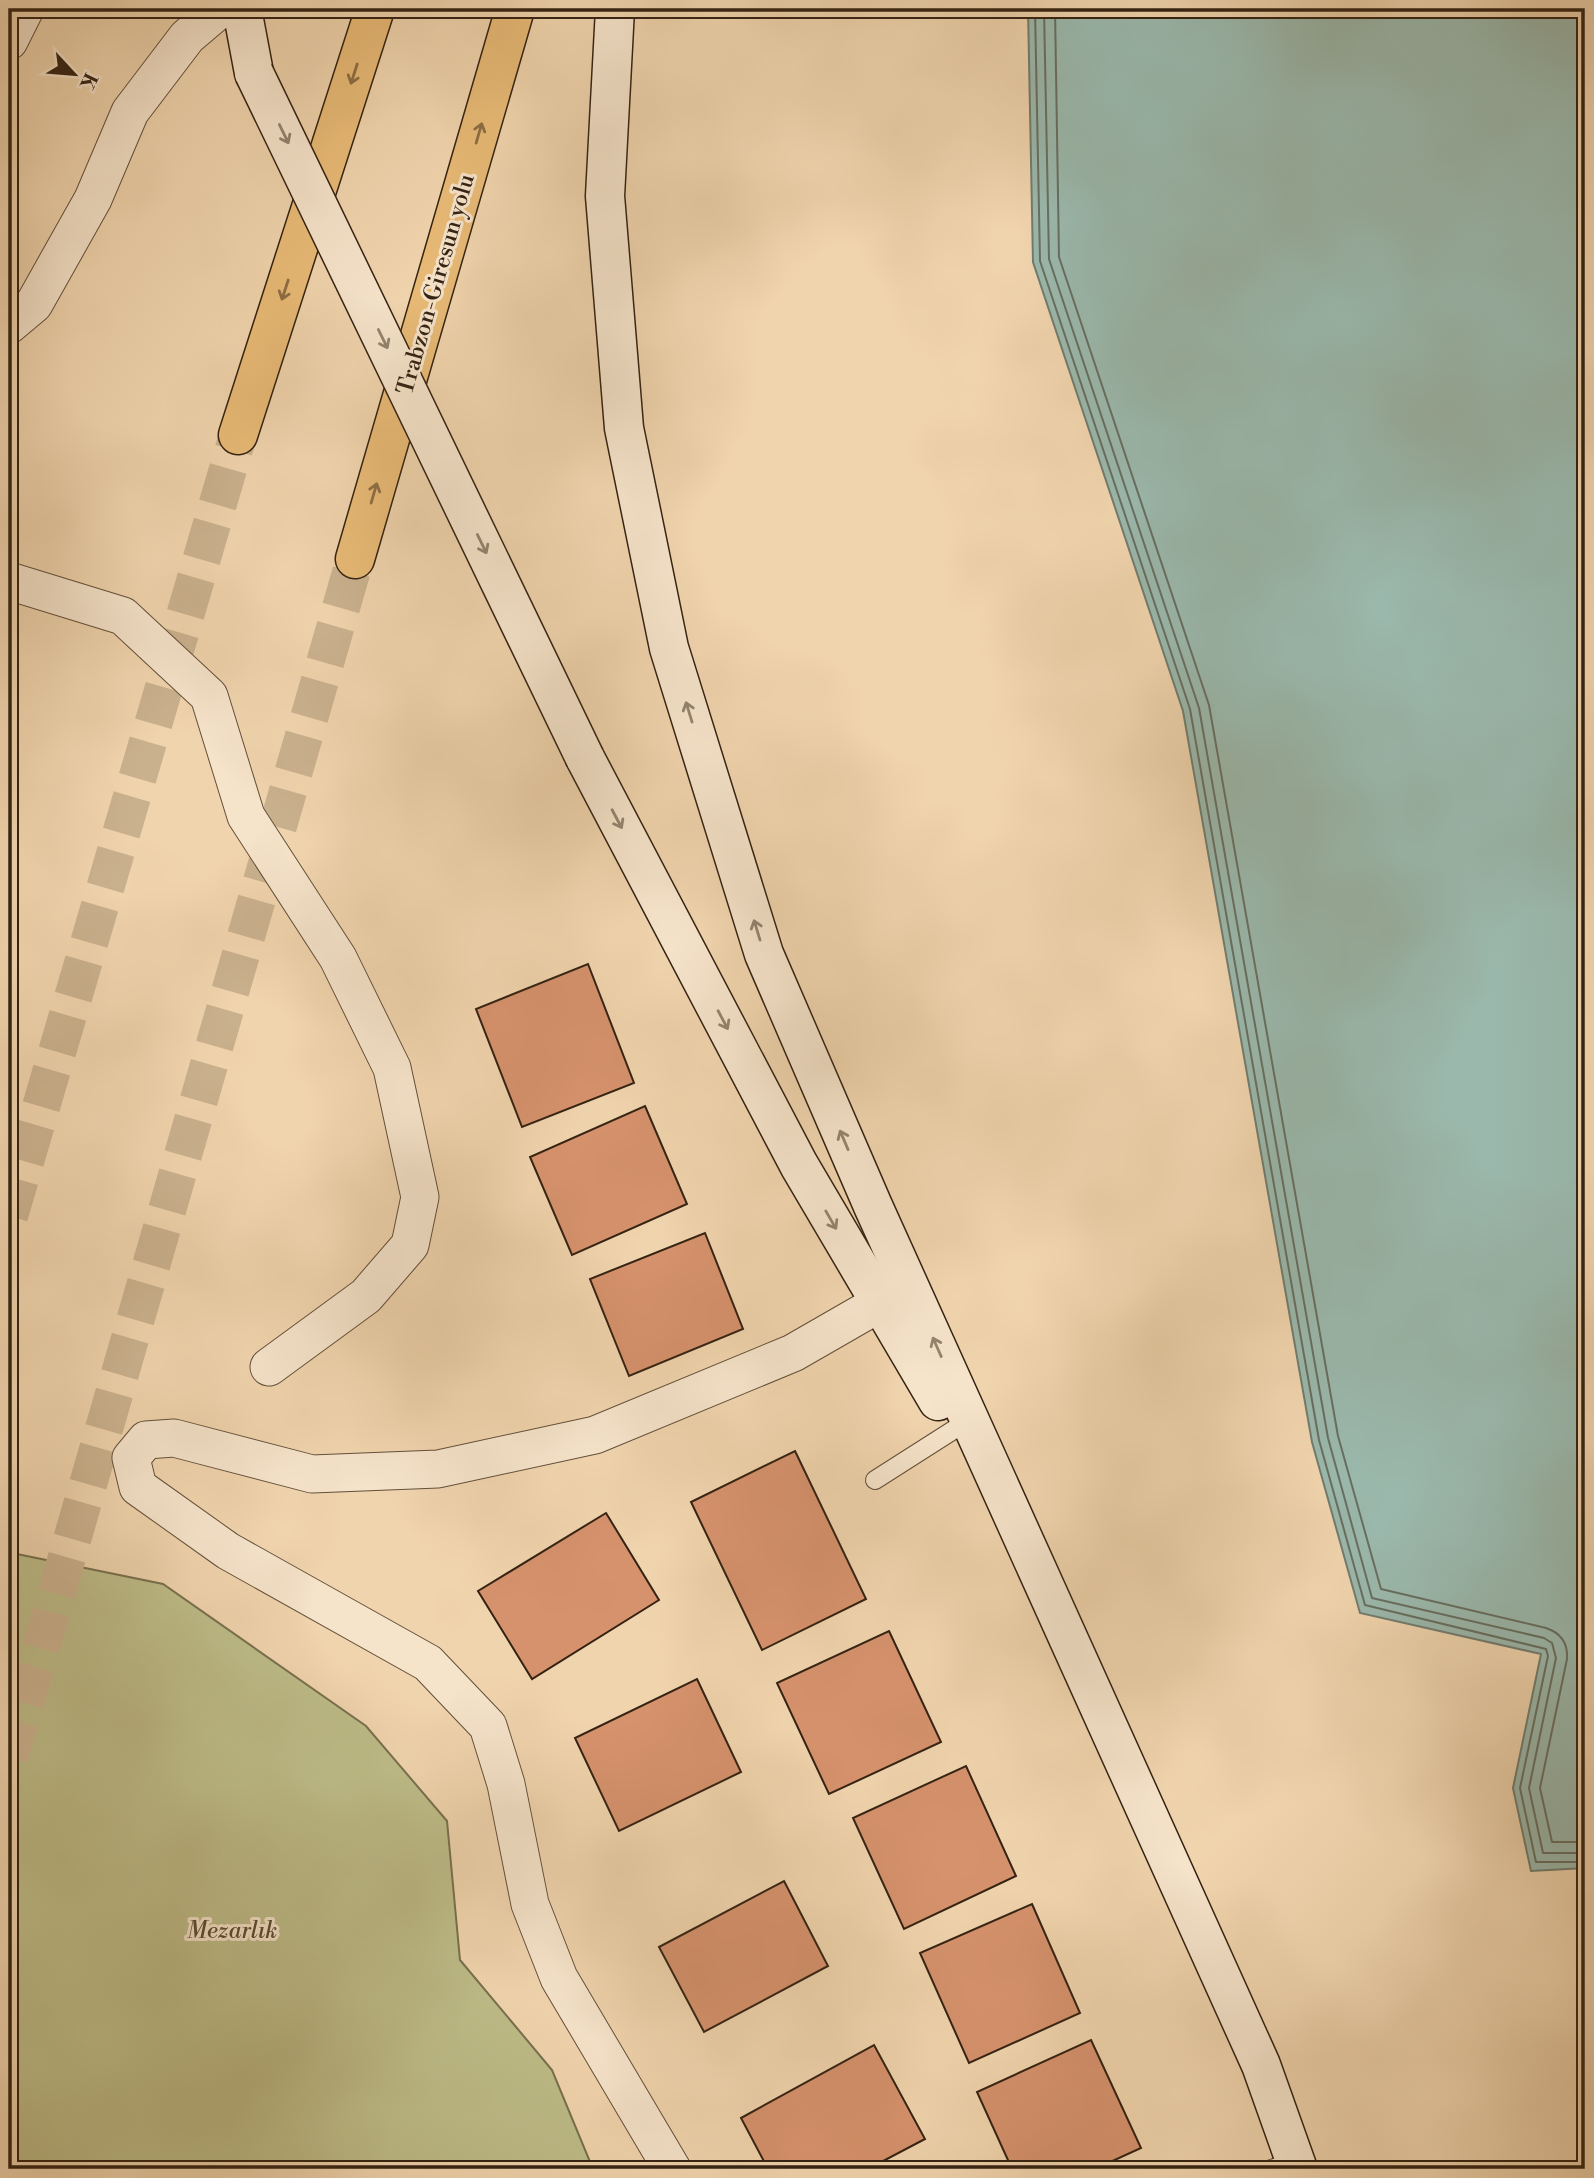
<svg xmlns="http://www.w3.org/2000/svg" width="1594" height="2178" viewBox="0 0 1594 2178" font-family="'Libre Bodoni',serif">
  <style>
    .green { fill: #bdbc88; stroke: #78704e; stroke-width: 2 }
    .water { fill: #9ab8ac; stroke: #717c6f; stroke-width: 2 }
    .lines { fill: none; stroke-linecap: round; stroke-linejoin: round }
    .shore { stroke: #676e60; stroke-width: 2 }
    .building { fill: #d6926d; stroke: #342313; stroke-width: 2 }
    .highway-tunnel { stroke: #cab18e; stroke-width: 38; stroke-dasharray: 38 19; stroke-linecap: butt }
    .lane-casing { stroke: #634f3a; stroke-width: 20 }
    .street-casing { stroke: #634f3a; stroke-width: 39 }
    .secondary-casing { stroke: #342313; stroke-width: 41 }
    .highway-casing { stroke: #342313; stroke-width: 41 }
    .lane { stroke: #f5e3ca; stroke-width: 18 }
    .street { stroke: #f5e3ca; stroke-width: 37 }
    .secondary { stroke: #f5e3ca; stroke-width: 38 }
    .highway { stroke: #e8ba76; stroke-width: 38 }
    .secondary-bridge-casing { stroke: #342313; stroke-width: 41; stroke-linecap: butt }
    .secondary-bridge { stroke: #f5e3ca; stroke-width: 38 }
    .oneway { stroke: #8e6e44 }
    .oneway2 { stroke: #94836e }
    .labels { text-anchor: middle; stroke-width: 6; stroke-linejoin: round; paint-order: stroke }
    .street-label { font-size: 23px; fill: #342313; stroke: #f5e3ca }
    .park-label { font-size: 23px; font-style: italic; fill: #564930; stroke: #f5e3ca }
  </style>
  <rect width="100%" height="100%" fill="#f0d4ad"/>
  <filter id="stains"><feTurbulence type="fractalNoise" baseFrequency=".00286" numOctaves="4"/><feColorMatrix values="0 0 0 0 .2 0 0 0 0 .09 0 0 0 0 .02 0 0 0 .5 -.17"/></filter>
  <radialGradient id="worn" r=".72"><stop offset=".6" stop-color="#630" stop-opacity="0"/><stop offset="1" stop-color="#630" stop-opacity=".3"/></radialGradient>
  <path class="green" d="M 12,1553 L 163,1584 L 366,1726 L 447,1821 L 460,1960 L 552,2070 L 593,2169 L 9,2169 L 9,1555 Z"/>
  <path class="water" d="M 1028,9 L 1585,9 L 1585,1868 L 1531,1871 L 1513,1788 L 1541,1654 L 1360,1613 L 1312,1442 L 1183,711 L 1033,262 Z"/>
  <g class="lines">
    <g class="shore">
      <path d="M 1035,9 L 1040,261 L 1190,709 L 1319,1440 L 1365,1605 L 1546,1649 L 1548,1656 L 1520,1788 L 1536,1862 L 1585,1862"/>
      <path d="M 1044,9 L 1049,259 L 1199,708 L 1328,1438 L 1372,1598 L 1544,1638 L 1552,1643 L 1556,1658 L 1529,1788 L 1543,1853 L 1585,1853"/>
      <path d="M 1055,9 L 1059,257 L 1209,705 L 1338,1436 L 1381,1589 L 1546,1628 C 1561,1633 1568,1644 1567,1659 L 1540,1788 L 1552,1842 L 1585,1842"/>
    </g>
  </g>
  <g class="building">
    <path d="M 588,964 L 634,1083 L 522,1127 L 476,1009 Z"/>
    <path d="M 645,1106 L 687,1204 L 572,1255 L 530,1157 Z"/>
    <path d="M 705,1233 L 743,1329 L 629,1376 L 590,1279 Z"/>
    <path d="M 795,1451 L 866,1599 L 762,1650 L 691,1502 Z"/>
    <path d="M 606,1513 L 659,1600 L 532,1679 L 478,1591 Z"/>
    <path d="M 889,1631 L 941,1742 L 829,1794 L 777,1683 Z"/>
    <path d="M 697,1679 L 741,1772 L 619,1831 L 575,1738 Z"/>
    <path d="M 966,1766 L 1016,1876 L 904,1929 L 853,1818 Z"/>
    <path d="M 784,1881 L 828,1966 L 704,2032 L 659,1947 Z"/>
    <path d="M 1032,1904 L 1080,2013 L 969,2063 L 920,1953 Z"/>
    <path d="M 1091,2040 L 1141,2148 L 1095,2169 L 1012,2169 L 977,2092 Z"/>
    <path d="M 874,2045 L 925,2139 L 868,2169 L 768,2169 L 741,2118 Z"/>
  </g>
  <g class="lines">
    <g class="highway-tunnel">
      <path d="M 9,1216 L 238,435"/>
      <path d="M 9,1758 L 355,559"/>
    </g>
    <defs>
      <g id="lane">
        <path d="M 875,1480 L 955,1429"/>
        <path d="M 1271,2169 L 1295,2162"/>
      </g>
      <g id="street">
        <path d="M 9,41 L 25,9"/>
        <path d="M 9,325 L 34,304 L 93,199 L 130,112 L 187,37 L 220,9"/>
        <path d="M 9,581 L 123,616 L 209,696 L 246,816 L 338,958 L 392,1068 L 420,1197 L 410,1245 L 366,1296 L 269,1367"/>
        <path d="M 672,2169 L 559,1978 L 530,1904 L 506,1784 L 488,1726 L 428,1663 L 228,1551 L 138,1487 L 131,1458 L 146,1440 L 174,1438 L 312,1474 L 438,1469 L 595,1435 L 793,1353 L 880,1303"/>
      </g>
      <g id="secondary">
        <path d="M 242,9 L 254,73"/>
        <path d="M 615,9 L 605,196 L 624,428 L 669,648 L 764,954 L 873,1206 L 1261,2065 L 1298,2169"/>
        <path d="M 585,758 L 799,1165 L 938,1401"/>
      </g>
      <g id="highway">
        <path d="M 238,435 L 375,9"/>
        <path d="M 355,559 L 515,9"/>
      </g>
    </defs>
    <use href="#lane" class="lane-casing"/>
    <use href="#street" class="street-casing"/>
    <use href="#secondary" class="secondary-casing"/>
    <use href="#highway" class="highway-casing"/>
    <use href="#lane" class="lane"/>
    <use href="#street" class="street"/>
    <use href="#secondary" class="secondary"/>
    <use href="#highway" class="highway"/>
    <defs>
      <path id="secondary-bridge" d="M 254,73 L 585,758"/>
    </defs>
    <use href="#secondary-bridge" class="secondary-bridge-casing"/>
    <use href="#secondary-bridge" class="secondary-bridge"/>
  </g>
  <defs><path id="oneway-shaft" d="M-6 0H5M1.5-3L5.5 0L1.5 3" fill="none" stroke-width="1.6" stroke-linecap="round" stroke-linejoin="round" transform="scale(1.75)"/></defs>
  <g class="oneway">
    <use href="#oneway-shaft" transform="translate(354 74) rotate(108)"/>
    <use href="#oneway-shaft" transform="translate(479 133) rotate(-74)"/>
    <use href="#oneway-shaft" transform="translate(285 290) rotate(108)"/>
    <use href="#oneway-shaft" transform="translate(374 493) rotate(-74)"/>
  </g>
  <g class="oneway2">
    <use href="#oneway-shaft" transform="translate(284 134) rotate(64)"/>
    <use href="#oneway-shaft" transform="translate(383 339) rotate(64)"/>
    <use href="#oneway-shaft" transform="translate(482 544) rotate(64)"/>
    <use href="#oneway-shaft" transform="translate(689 712) rotate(-107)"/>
    <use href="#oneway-shaft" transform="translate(617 819) rotate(62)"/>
    <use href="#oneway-shaft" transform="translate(757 930) rotate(-107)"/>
    <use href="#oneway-shaft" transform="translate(723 1020) rotate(62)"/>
    <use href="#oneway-shaft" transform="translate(844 1140) rotate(-113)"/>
    <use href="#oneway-shaft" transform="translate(831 1220) rotate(60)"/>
    <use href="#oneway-shaft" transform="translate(937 1347) rotate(-114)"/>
  </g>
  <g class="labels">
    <g class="street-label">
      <text transform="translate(435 284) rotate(-74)" y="8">Trabzon-Giresun yolu</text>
    </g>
    <g class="park-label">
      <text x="232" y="1938">Mezarlık</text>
    </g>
  </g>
  <rect width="1594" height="2178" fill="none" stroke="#f0d4ad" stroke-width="35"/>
  <rect x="10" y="10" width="1573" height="2157" fill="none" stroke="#342313" stroke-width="3.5"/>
  <rect x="18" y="18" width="1559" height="2143" fill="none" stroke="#342313" stroke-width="2"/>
  <g transform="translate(74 74) rotate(116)" stroke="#f5e3ca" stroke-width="5" paint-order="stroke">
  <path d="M0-5L12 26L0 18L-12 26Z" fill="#342313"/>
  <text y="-10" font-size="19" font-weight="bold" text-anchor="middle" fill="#342313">K</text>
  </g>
  <rect width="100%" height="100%" filter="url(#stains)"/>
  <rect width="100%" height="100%" fill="url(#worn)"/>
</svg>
